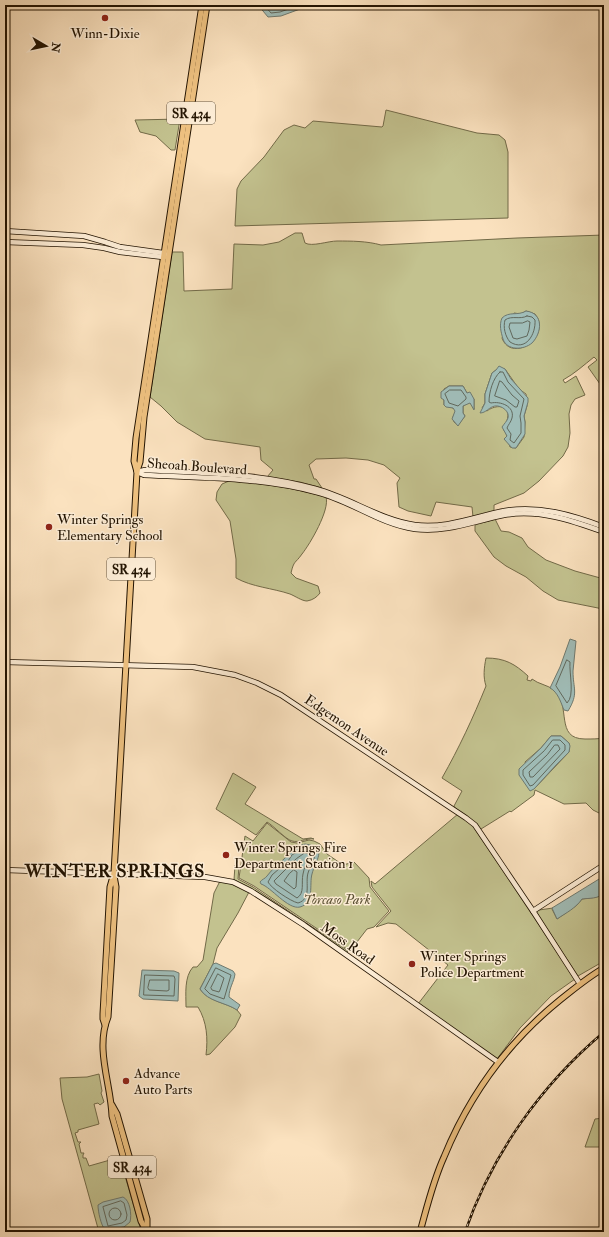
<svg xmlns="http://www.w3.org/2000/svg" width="609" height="1237" viewBox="0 0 609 1237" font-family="'IM FELL Double Pica',serif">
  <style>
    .green { fill: #c3c28f; stroke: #726a48; fill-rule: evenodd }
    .water { fill: #a0bdb8; stroke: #6e796f }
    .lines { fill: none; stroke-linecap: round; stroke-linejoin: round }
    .shore { stroke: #61685c; stroke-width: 1 }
    .secondary-casing { stroke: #221301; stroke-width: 6 }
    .primary-casing { stroke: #221301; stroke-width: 7 }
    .secondary { stroke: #fcecd5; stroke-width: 4.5 }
    .primary { stroke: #eec180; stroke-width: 5 }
    .rail-casing { stroke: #221301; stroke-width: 2.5 }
    .rail { stroke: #fcecd5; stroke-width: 1; stroke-dasharray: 3; stroke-linecap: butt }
    .poi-dot { fill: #8f2418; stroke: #fcecd5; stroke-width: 1.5 }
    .labels { text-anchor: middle; stroke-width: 3; stroke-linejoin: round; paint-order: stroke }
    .shield { fill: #fcecd5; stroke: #635441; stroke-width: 1 }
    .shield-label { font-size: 13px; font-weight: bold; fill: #221301 }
    .poi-label { font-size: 14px; fill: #221301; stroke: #fcecd5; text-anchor: start }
    .street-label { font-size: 14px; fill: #221301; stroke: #fcecd5 }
    .park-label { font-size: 14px; font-style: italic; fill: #5a5033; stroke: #fcecd5 }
    .district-label { font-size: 18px; font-weight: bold; letter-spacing: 1px; fill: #221301; stroke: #fcecd5 }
  </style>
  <rect width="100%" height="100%" fill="#fbe2bf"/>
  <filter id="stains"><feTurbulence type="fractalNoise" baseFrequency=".005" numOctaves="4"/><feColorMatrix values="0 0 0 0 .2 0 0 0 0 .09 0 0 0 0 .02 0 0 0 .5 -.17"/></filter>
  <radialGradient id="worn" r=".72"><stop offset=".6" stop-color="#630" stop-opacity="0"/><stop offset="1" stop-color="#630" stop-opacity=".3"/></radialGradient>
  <g class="green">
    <path d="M 386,110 L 477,133 L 499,135 L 505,140 L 508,152 L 508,218 L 235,226 L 237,189 L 241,181 L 264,157 L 284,130 L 294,125 L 305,128 L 313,121 L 382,127 L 383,126 Z"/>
    <path d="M 180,119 L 175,150 L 171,150 L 156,136 L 140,132 L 135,120 Z"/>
    <path d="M 295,233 L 302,233 L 305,243 C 312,247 328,241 337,241 C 351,241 367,241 381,245 L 517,238 L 604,235 L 604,395 L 600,384 L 588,367 L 597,360 L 594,357 C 584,365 574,374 563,380 L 565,383 L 576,376 L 585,395 L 575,399 L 571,405 L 569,414 L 570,433 L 568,447 L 563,456 L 539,481 L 524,493 L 494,505 L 494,512 L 473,517 L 472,507 L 436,502 L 431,516 L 408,511 L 399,507 L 397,483 L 400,478 L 384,465 L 368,460 L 346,458 L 316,459 L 309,465 L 314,479 L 316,479 L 322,488 L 300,482 L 267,477 L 273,470 L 261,460 L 260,447 L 205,439 L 177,422 L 161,406 L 150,397 L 172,252 L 183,252 L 184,291 L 232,289 L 234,244 L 263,245 L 279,242 ZM 526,311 L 535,314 C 537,317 539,320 539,323 C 542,344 510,360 502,338 L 514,313 L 521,314 ZM 505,369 L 519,389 L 526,394 L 527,406 L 524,416 L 525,422 L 524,437 L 516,448 L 510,447 L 506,433 L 504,431 C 505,427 508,419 508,415 C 507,403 493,406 487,411 L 482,408 L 485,403 L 485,394 L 492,373 L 496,370 ZM 449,386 L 463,386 L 467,393 L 474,399 L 474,409 L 470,402 L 463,406 L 463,413 L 465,416 L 458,425 L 454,422 L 453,417 L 456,411 L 453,408 L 444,405 L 444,389 Z"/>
    <path d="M 229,481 C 262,483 294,488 326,497 C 330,510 310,544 302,554 C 295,564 294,560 291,573 L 296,578 L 318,586 L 320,593 C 317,597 313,600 307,601 C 302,601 295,596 290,594 C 272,588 252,587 236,578 L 236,559 L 230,521 L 216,500 L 217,492 L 222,484 Z"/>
    <path d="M 495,519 L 501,531 L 509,532 L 522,538 L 528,547 L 546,560 L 575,571 L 604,579 L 604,610 L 598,608 L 558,600 L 543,591 L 526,577 L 506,566 L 494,557 L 475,531 L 475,525 Z"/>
    <path d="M 486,658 C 505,658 515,664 528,676 L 527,680 L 531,681 L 532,679 C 538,684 548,685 554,690 C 572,705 554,739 585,739 C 592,739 598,739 604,738 L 604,811 L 599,813 L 593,810 L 586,803 L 564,804 L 535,790 L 534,795 L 511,812 L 510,811 L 481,829 L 467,816 L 455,808 L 454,806 L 462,791 L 442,778 C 459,748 473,718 486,686 C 483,677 484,668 486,658 ZM 551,736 L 561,736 L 569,743 L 569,752 L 534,789 L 525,762 L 541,748 Z"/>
    <path d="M 233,773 L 256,787 L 245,804 L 303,839 L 311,838 L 314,839 C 306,838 299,843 292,841 C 285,839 274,826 267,822 L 256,835 L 216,809 Z"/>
    <path d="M 458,814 L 473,826 L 575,979 L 551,996 L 520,1028 L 497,1059 L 418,1004 L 448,965 L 396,924 L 388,923 L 376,927 L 391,911 L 372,887 L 371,881 L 375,884 Z"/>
    <path d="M 267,823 L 291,842 L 297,843 L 309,840 L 314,841 L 320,844 L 327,854 L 343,865 L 354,862 L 369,878 L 370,887 L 389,911 L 374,927 L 367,929 L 350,951 L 254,886 L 239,878 L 245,836 L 253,841 Z"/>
    <path d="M 235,865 L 239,866 L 238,879 L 253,887 L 348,951 L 346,953 C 310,927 274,899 234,880 Z"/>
    <path d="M 220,881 L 232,884 L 249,892 L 238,913 L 217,948 L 213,964 L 200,989 C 207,1000 222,1002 234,1008 L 237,1010 L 241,1015 L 235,1027 L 210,1054 L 206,1055 C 208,1038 207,1022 198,1007 L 186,1007 C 186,994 184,977 193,967 L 197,967 L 203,960 L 214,893 Z"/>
    <path d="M 604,893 L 604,961 L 578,976 L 536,912 L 539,910 L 553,908 L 552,909 L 557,919 L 577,905 L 582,899 L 597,897 Z"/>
    <path d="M 99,1074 L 102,1091 L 101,1093 L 104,1102 L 100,1105 L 98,1103 L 94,1104 L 99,1124 L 78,1130 L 78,1132 L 75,1133 L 78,1142 L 81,1142 L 79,1144 L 81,1153 L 84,1153 L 83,1155 L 83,1158 L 86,1158 L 89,1166 L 117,1158 L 120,1159 L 140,1227 L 126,1232 L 99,1232 L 62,1099 L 60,1078 L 87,1077 Z"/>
    <path d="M 604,1118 L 604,1147 L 585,1147 L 595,1119 Z"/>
  </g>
  <g class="water">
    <path d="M 258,5 L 311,5 L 281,16 L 268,17 Z"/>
    <path d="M 526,311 C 544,313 542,333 532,343 C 524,350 507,351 503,339 C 501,332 499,325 502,318 C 509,311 518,316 526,311 Z"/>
    <path d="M 499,366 L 505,369 L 511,379 L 528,398 L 528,402 L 524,416 L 525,422 L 525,434 L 516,448 L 512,448 L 504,439 L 507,436 L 502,427 C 504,424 507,421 508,418 C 510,412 502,405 495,406 C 489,407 486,413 480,413 L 485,403 L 485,394 L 492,373 L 496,370 Z"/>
    <path d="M 449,386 L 463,386 L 467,393 L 470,392 L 474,399 L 474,410 L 470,403 L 463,406 L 463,413 L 465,416 L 458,426 L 452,419 L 455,411 L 453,408 L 446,407 L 444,405 L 444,400 L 441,398 L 441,392 Z"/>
    <path d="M 570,639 L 576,641 C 575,651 574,661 573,671 C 573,689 579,693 568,711 L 564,710 C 561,703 558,692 550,688 L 560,667 Z"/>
    <path d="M 551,736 L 561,736 L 569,743 L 570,746 L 569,752 L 556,765 L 534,789 L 530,791 L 519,775 L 519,769 L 541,748 Z"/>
    <path d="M 305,844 C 329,847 315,861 312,874 C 309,884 315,903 300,907 C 288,910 271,887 261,884 L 260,882 C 262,879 265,879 267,876 C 272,869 279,864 285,858 C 292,852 295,846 305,844 Z"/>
    <path d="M 604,876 L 604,893 C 598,899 590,898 582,899 C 576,908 566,913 557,919 L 552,908 Z"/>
    <path d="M 216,963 L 233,971 L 235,974 C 234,982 229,988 229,997 L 240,1005 L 237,1010 C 225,1002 208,1002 200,989 L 213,964 Z"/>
    <path d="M 142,970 L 174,971 L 179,973 L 178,1001 L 143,999 L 139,996 Z"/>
    <path d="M 123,1197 C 130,1200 132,1215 130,1222 L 124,1227 L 105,1230 C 101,1225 98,1212 98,1205 L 103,1202 Z"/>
  </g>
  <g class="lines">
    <g class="shore">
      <path d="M 264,5 L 271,13 L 280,12 L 300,5"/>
      <path d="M 527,316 L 532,317 L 535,320 C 536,334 526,352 510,342 C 505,336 503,327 505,320 C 512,315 520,320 527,316 Z"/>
      <path d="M 528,321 L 530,322 L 529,330 L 527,336 L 517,339 L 513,338 L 509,327 L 510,323 L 522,323 Z"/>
      <path d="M 500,372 L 503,372 L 508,382 L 524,399 L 520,416 L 521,423 L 521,433 L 514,443 L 510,440 L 511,434 L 507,428 C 508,425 511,422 512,418 C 515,406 500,401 491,403 L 489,402 C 489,392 493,378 500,372 Z"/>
      <path d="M 500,381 L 502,382 L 512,395 L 519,401 L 517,407 L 515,407 L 506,400 L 495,396 Z"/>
      <path d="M 450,390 L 461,390 L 466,397 L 466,399 L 458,406 L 449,403 L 445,394 Z"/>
      <path d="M 567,660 L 570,662 C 569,673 575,696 567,703 L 556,686 Z"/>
      <path d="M 553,740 L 560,740 L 565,745 L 565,750 L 533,785 L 530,786 L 523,775 L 523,770 L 544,751 Z"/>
      <path d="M 555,745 L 558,745 L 560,749 L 533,777 L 530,777 L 529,772 L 547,755 Z"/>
      <path d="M 306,848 L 313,850 L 315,855 C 314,861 310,866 308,873 C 305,883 312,899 298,903 C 290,901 271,888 268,882 L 272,875 L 288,861 L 292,855 Z"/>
      <path d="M 305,853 L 309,854 L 310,856 C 307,862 304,868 303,874 C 301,883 305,893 297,898 L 276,884 L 274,881 L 296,859 Z"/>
      <path d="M 294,870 L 297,872 L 296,887 L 294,889 L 284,881 L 289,874 Z"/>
      <path d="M 216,968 L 231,975 L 224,999 L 210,994 L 205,989 Z"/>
      <path d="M 218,974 L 224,978 L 220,990 L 219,992 L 212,990 L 211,988 Z"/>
      <path d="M 145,975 L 174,976 L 175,979 L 174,996 L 144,995 Z"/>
      <path d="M 150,980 L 169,980 L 169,990 L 167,991 L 149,990 L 148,988 Z"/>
      <path d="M 121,1201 L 124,1203 L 127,1215 L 126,1220 L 122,1223 L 108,1226 L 103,1207 Z"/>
      <circle cx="115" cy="1214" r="6"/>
    </g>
    <defs>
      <g id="secondary">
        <path d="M 5,231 L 84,236 L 105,242 L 120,247 L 163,253 L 167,255"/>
        <path d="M 5,242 L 83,245 L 104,248 L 120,252 L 163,257 L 166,256"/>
        <path d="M 137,472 L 145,470 C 202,473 261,473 316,489 C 350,498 380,520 415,525 C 446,529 474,517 504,511 C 539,505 572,515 604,527"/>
        <path d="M 137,472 L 144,475 C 201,478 260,477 316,492 C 350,500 379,524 415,529 C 446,533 474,521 504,515 C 539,509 571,520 604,532"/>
        <path d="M 5,662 L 193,667 L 235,675 L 257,683 L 281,695 L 466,818 L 475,825 L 533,911 L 580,984"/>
        <path d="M 5,870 L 205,877 L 233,882 L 251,891 L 304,925 L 498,1062"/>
        <path d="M 533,911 L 604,865"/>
      </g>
      <g id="primary">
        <path d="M 137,471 L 140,462 L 144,417 L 207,5"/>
        <path d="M 114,876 L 116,887 L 108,1017 C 95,1049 111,1084 112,1116 L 141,1221 L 147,1232"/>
        <path d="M 105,1025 L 103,1019 L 103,1014 L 110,887 L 114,873 L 137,472 L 134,461 L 136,438 L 202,5"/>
        <path d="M 112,1105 L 117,1114 L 147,1219 L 147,1229"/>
        <path d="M 420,1232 C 427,1207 433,1181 444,1157 C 469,1096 508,1042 560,1000 C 574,989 588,977 604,968"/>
      </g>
    </defs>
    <use href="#secondary" class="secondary-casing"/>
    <use href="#primary" class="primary-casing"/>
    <use href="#secondary" class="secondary"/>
    <use href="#primary" class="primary"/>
    <defs>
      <path id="rail" d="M 465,1232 C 492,1154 541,1085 604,1032"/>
    </defs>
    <use href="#rail" class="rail-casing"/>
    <use href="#rail" class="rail"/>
  </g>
  <g class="poi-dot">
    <circle cx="105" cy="18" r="4"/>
    <circle cx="49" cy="527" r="4"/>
    <circle cx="226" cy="855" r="4"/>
    <circle cx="412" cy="964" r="4"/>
    <circle cx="126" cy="1081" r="4"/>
  </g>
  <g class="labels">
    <g class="shield">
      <rect x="167" y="102" width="48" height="22" rx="3"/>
      <rect x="107" y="558" width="48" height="22" rx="3"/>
      <rect x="108" y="1156" width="48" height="22" rx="3"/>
    </g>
    <g class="shield-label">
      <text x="191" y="118">SR 434</text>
      <text x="131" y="574">SR 434</text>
      <text x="132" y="1172">SR 434</text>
    </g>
    <g class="poi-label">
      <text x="105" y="38" text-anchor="middle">Winn-Dixie</text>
      <text x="57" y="524">Winter Springs<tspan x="57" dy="16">Elementary School</tspan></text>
      <text x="234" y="852">Winter Springs Fire<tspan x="234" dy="16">Department Station 1</tspan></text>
      <text x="420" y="961">Winter Springs<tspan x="420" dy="16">Police Department</tspan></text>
      <text x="134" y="1078">Advance<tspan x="134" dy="16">Auto Parts</tspan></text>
    </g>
    <g class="street-label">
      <text transform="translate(197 466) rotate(4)" y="5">Sheoah Boulevard</text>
      <text transform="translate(347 725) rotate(34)" y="5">Edgemon Avenue</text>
      <text transform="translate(348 943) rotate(35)" y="5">Moss Road</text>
    </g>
    <g class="park-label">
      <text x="337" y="904">Torcaso Park</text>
    </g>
    <g class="district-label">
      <text x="115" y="877">WINTER SPRINGS</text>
    </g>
  </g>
  <rect width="609" height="1237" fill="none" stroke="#fbe2bf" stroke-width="20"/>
  <rect x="6" y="6" width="597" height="1225" fill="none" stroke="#221301" stroke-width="2"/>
  <rect x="10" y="10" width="589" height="1217" fill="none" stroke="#221301"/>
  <g transform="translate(46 46) rotate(99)" stroke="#fcecd5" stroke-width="3" paint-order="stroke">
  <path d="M0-3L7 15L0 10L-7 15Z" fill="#221301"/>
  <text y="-6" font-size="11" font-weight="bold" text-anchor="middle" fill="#221301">N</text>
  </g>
  <rect width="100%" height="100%" filter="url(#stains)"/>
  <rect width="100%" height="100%" fill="url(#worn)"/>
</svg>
